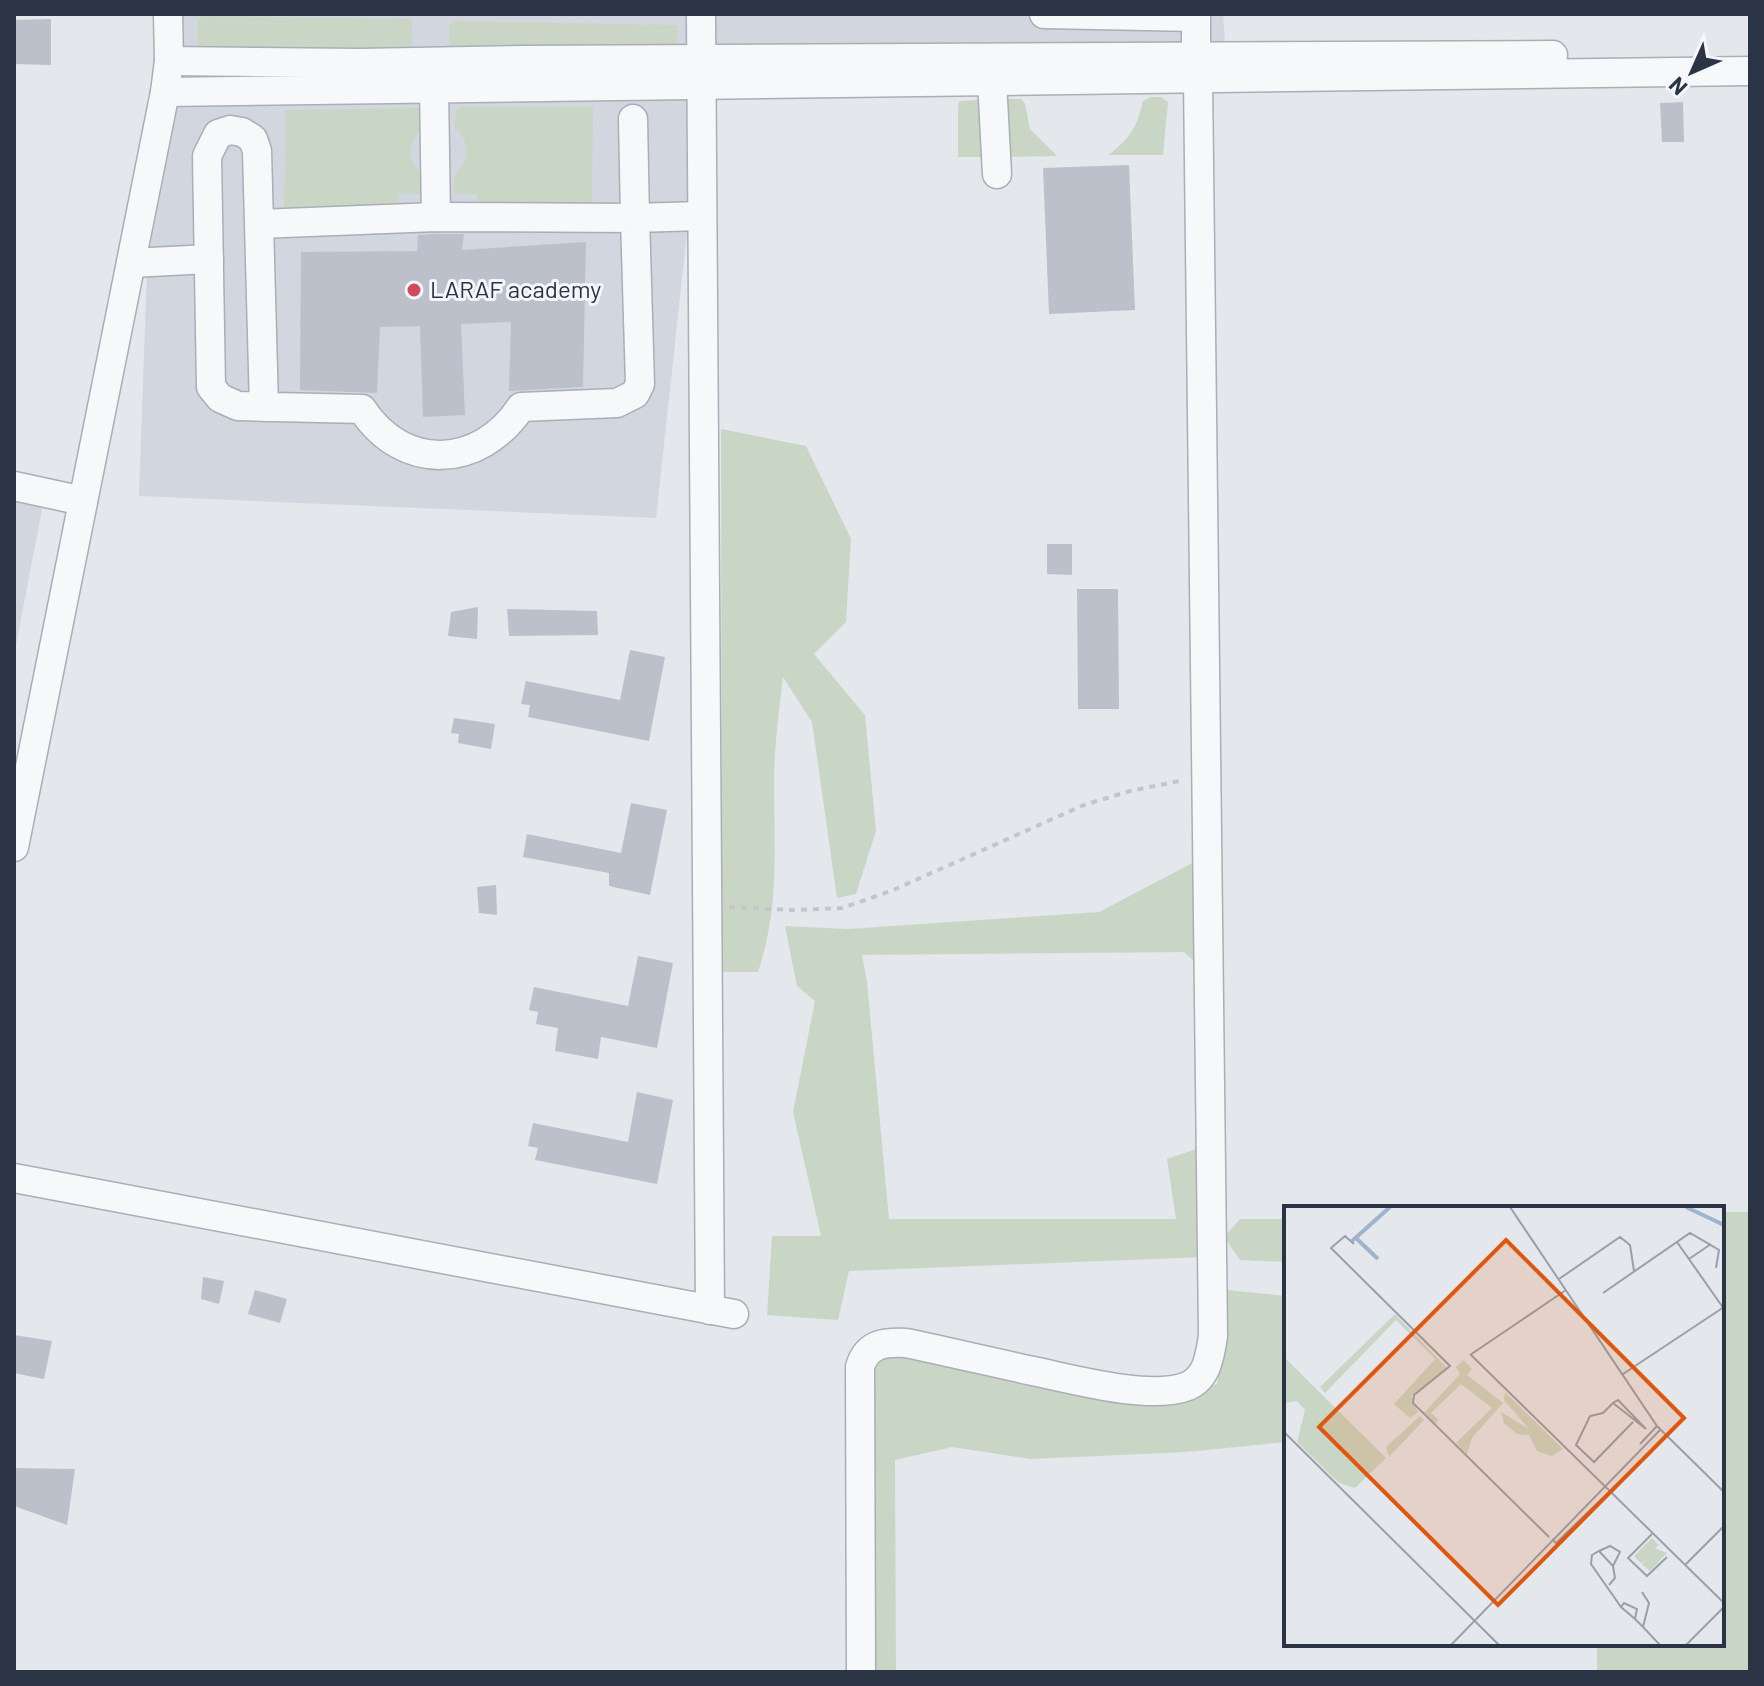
<svg xmlns="http://www.w3.org/2000/svg" width="1764" height="1686" viewBox="0 0 1764 1686" font-family="Barlow,sans-serif">
  <style>
    .built { fill: #d2d6de }
    .green { fill: #c9d6c5 }
    .building { fill: #bbc0ca }
    .lines { fill: none; stroke-linecap: round; stroke-linejoin: round }
    .minor-casing { stroke: #a9aeb7; stroke-width: 31 }
    .path { stroke: #c2c5cb; stroke-width: 4; stroke-dasharray: 6 6; stroke-linecap: butt }
    .minor { stroke: #f7f8fa; stroke-width: 28 }
    .poi-dot { fill: #d1495b; stroke: #f4f6f9; stroke-width: 3 }
    .labels { text-anchor: middle; stroke-width: 6; stroke-linejoin: round; paint-order: stroke }
    .poi-label { font-size: 24px; fill: #2b3445; stroke: #f4f6f9; text-anchor: start }
    .inset-river { fill: none; stroke: #9fb4cc; stroke-width: 4 }
    .inset-road { fill: none; stroke: #9a9fa9; stroke-width: 2 }
    .view { fill: #df570f; fill-opacity: 0.15; stroke: #df570f; stroke-width: 4 }
    .inset-edge { fill: none; stroke: #2b3445; stroke-width: 4 }
  </style>
  <rect width="100%" height="100%" fill="#e4e7ec"/>
  <g class="built">
    <path d="M 156,14 L 1223,14 L 1226,57 L 703,85 L 656,518 L 139,496 Z"/>
    <path d="M 14,498 L 43,504 L 14,656 Z"/>
  </g>
  <g class="green">
    <path d="M 203,16 L 412,19 L 411,54 L 198,54 L 198,19 Z"/>
    <path d="M 456,21 L 677,25 L 678,53 L 457,55 L 450,47 L 449,25 Z"/>
    <path d="M 1161,97 L 1168,102 L 1163,155 L 1109,155 C 1131,136 1136,130 1143,101 L 1151,97 Z"/>
    <path d="M 1008,99 L 1021,99 L 1025,104 L 1030,129 L 1057,156 L 1006,157 L 1003,103 Z"/>
    <path d="M 978,100 L 982,104 L 982,157 L 958,157 L 958,105 L 960,101 Z"/>
    <path d="M 463,107 L 593,107 L 592,207 L 479,209 L 476,194 L 454,194 L 454,176 C 471,161 471,142 454,127 L 456,110 Z"/>
    <path d="M 422,108 L 426,128 L 419,131 C 407,147 407,163 424,176 L 423,194 L 399,194 L 397,209 L 284,211 L 286,110 Z"/>
    <path d="M 721,429 L 806,446 L 851,539 L 846,622 L 814,654 L 865,715 L 876,831 L 856,894 L 837,898 L 812,722 L 783,677 C 779,711 774,748 774,782 C 774,852 780,904 758,972 L 722,972 Z"/>
    <path d="M 1198,860 L 1196,963 L 1184,952 L 862,955 L 867,982 L 889,1219 L 1176,1219 L 1167,1159 L 1202,1147 L 1203,1257 L 849,1271 L 838,1320 L 767,1315 L 772,1236 L 821,1236 L 793,1112 L 815,1001 L 797,986 L 785,926 L 848,929 L 1099,912 Z"/>
    <path d="M 1722,1212 L 1750,1212 L 1750,1672 L 1597,1672 L 1597,1644 L 1722,1644 Z"/>
    <path d="M 1240,1219 L 1286,1219 L 1286,1262 L 1240,1260 L 1224,1237 Z"/>
    <path d="M 1227,1290 L 1286,1296 L 1286,1442 L 1186,1452 L 1031,1459 L 952,1447 L 895,1460 L 896,1672 L 872,1672 L 869,1379 L 883,1347 L 1184,1398 L 1217,1384 Z"/>
  </g>
  <g class="building">
    <path d="M 51,19 L 51,65 L 14,64 L 14,20 Z"/>
    <path d="M 1683,102 L 1684,142 L 1662,142 L 1660,103 Z"/>
    <path d="M 1129,165 L 1135,310 L 1049,314 L 1043,168 Z"/>
    <path d="M 436,234 L 464,234 L 462,250 L 586,242 L 583,387 L 509,391 L 511,322 L 461,324 L 465,415 L 423,417 L 420,326 L 380,327 L 377,393 L 300,390 L 301,252 L 417,251 L 418,235 Z"/>
    <path d="M 1047,544 L 1072,544 L 1072,575 L 1047,574 Z"/>
    <path d="M 1077,589 L 1118,589 L 1119,709 L 1078,709 Z"/>
    <path d="M 478,607 L 477,639 L 448,636 L 451,612 Z"/>
    <path d="M 507,609 L 597,611 L 598,635 L 509,636 Z"/>
    <path d="M 630,650 L 665,657 L 649,741 L 528,717 L 530,705 L 521,704 L 526,681 L 620,700 Z"/>
    <path d="M 454,718 L 495,724 L 491,749 L 458,743 L 459,734 L 451,733 Z"/>
    <path d="M 631,803 L 667,810 L 650,895 L 609,886 L 609,873 L 523,857 L 527,834 L 621,853 Z"/>
    <path d="M 496,885 L 497,915 L 479,913 L 477,887 Z"/>
    <path d="M 638,956 L 673,963 L 657,1048 L 601,1037 L 598,1059 L 555,1051 L 558,1028 L 536,1024 L 538,1012 L 529,1010 L 534,987 L 628,1006 Z"/>
    <path d="M 637,1092 L 673,1100 L 657,1184 L 535,1160 L 538,1148 L 528,1146 L 533,1123 L 628,1142 Z"/>
    <path d="M 203,1277 L 224,1281 L 219,1304 L 201,1299 Z"/>
    <path d="M 255,1290 L 287,1299 L 280,1323 L 248,1314 Z"/>
    <path d="M 14,1335 L 52,1341 L 44,1379 L 14,1373 Z"/>
    <path d="M 14,1468 L 75,1469 L 67,1525 L 14,1506 Z"/>
  </g>
  <g class="lines">
    <defs>
      <g id="minor">
        <path d="M 701,14 L 710,1310"/>
        <path d="M 1044,14 L 1196,17 L 1196,57"/>
        <path d="M 169,61 L 360,63 L 523,60 L 1553,55"/>
        <path d="M 992,81 L 997,174"/>
        <path d="M 434,88 L 436,217"/>
        <path d="M 165,92 L 1750,71"/>
        <path d="M 633,119 L 635,218 L 702,216"/>
        <path d="M 259,224 L 436,217 L 635,218 L 640,384 L 635,394 L 617,403 L 521,407 C 480,469 403,472 362,409 L 238,406 L 220,398 L 211,387 L 207,156 L 218,134 L 230,130 L 242,132 L 253,139 L 257,151 L 264,407"/>
        <path d="M 131,263 L 209,259"/>
        <path d="M 14,486 L 83,501"/>
        <path d="M 14,847 L 165,92 L 169,61 L 168,14"/>
        <path d="M 14,1178 L 734,1314"/>
        <path d="M 861,1672 L 860,1367 C 867,1343 885,1342 906,1343 C 949,1352 991,1362 1033,1371 C 1072,1379 1148,1400 1185,1387 C 1207,1380 1210,1356 1213,1336 L 1198,79"/>
      </g>
    </defs>
    <use href="#minor" class="minor-casing"/>
    <path class="path" d="M 729,907 L 793,910 L 842,908 L 891,891 L 1084,805 L 1130,791 L 1184,780"/>
    <use href="#minor" class="minor"/>
  </g>
  <circle class="poi-dot" cx="414" cy="290" r="8"/>
  <g class="labels">
    <g class="poi-label">
      <text x="430" y="298">LARAF academy</text>
    </g>
  </g>
  <g transform="translate(1284 1206)">
    <rect width="440" height="440" fill="#e4e7ec"/>
    <path d="M 111,108 L 164,163 L 127,190 L 134,206 L 126,212 L 110,198 L 151,153 L 112,114 L 41,187 L 36,181 ZM 0,151 L 102,252 L 71,282 L 55,277 L 13,236 L 21,204 L 13,195 L 0,197 ZM 180,154 L 188,163 L 183,169 L 219,197 L 188,232 L 183,248 L 172,237 L 208,202 L 177,178 L 147,207 L 154,213 L 152,218 L 140,207 L 176,168 L 172,161 ZM 221,186 L 279,243 L 268,250 L 253,245 L 245,229 L 233,228 L 220,217 L 217,206 L 245,223 L 220,194 ZM 136,210 L 140,214 L 105,251 L 102,241 ZM 368,332 L 375,339 L 371,342 L 383,347 L 366,365 L 358,358 L 362,354 L 357,357 L 350,350 Z" fill="#c9d6c5"/>
    <path class="inset-river" d="M 402,1 L 440,19M 73,33 L 94,53M 68,35 L 106,1"/>
    <path class="inset-road" d="M 226,1 L 373,220 L 440,286M 393,36 L 440,103M 70,38 L 61,30 L 47,42 L 166,160 L 130,189 L 129,197 L 265,331M 405,53 L 427,38M 275,73 L 336,31 L 346,39 L 350,65M 319,87 L 406,27 L 435,44 L 432,62M 186,149 L 282,84M 187,149 L 440,397M 339,168 L 440,101M 329,197 L 362,223 L 334,194 L 332,195 L 329,197 L 319,207 L 306,210 L 292,239 L 310,256 L 349,216M 0,226 L 215,439M 356,238 L 373,220M 368,328 L 344,352 L 363,370 L 383,351M 268,333 L 272,337 L 383,230M 315,345 L 326,340 L 336,346 L 329,360M 401,359 L 440,320M 325,379 L 331,372 L 329,360 L 315,345 L 308,349 L 307,358 L 337,401M 358,386 L 365,397 L 359,421 L 376,439M 351,413 L 337,401 L 340,397 L 353,403 L 351,413 L 359,421M 167,439 L 376,224M 402,439 L 440,401"/>
    <path class="view" d="M 222,34 L 400,212 L 214,399 L 35,221 Z"/>
    <rect width="440" height="440" class="inset-edge"/>
  </g>
  <rect width="1764" height="1686" fill="none" stroke="#2b3445" stroke-width="32"/>
  <g transform="translate(1692 72) rotate(225)" stroke="#f4f6f9" stroke-width="6" paint-order="stroke">
  <path d="M0-6L14 30L0 20L-14 30Z" fill="#2b3445"/>
  <text y="-12" font-size="22" font-weight="bold" text-anchor="middle" fill="#2b3445">N</text>
  </g>
</svg>
